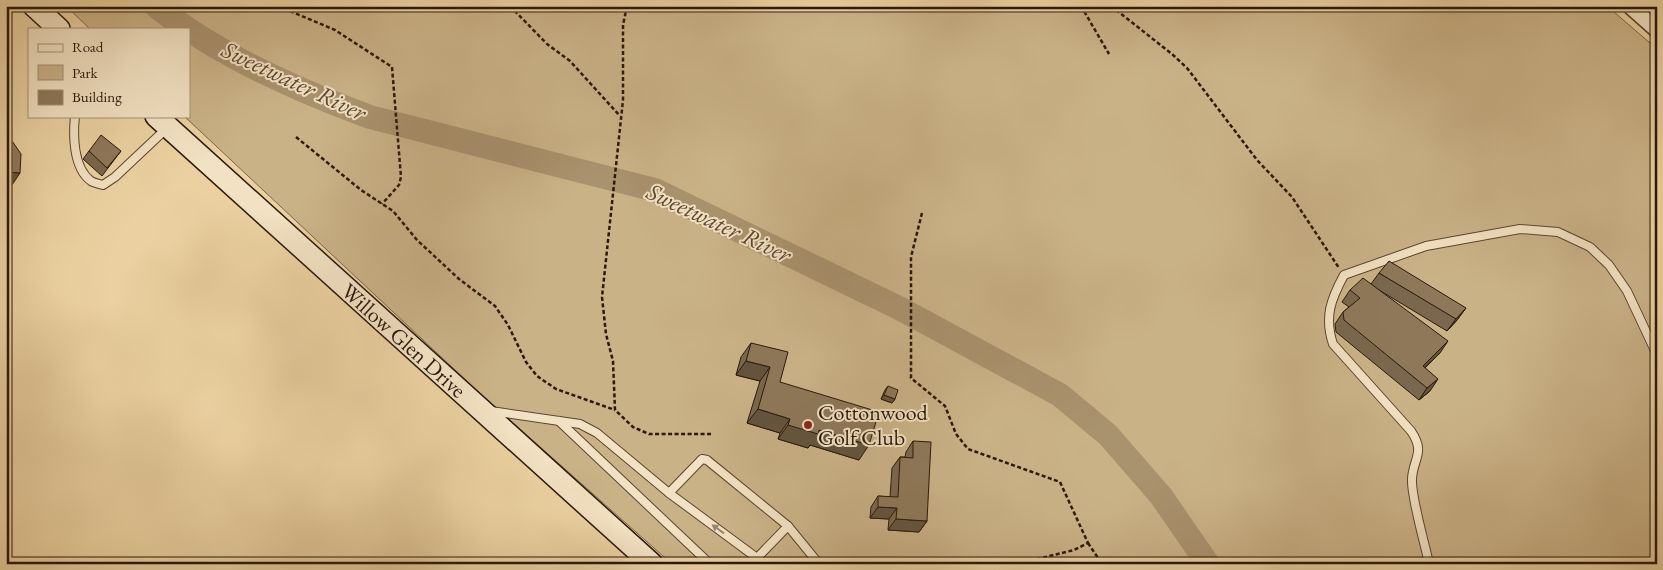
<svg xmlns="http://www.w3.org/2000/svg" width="1663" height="570" viewBox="0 0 1663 570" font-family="'EB Garamond',serif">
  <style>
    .green { fill: #cab287; stroke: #7a6548 }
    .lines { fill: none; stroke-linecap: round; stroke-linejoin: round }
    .river { stroke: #a9926e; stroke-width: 24 }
    .service-casing { stroke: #5a4630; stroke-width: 10 }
    .minor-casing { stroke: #5a4630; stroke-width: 18 }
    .secondary-casing { stroke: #2a180a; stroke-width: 24 }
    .path { stroke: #2a180a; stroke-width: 2.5; stroke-dasharray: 4 2.5; stroke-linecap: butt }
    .service { stroke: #f2e1c2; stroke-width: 8 }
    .minor { stroke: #f2e1c2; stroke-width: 15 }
    .secondary { stroke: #f2e1c2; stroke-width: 21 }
    .wall { fill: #7a674d; stroke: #2a180a }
    .shaded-wall { fill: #63543e; stroke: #2a180a }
    .building { fill: #8e7859; stroke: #2a180a }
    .oneway { fill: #98876f }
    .poi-dot { fill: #8f2418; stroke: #f2e1c2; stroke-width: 2 }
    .labels { text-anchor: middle; stroke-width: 4; stroke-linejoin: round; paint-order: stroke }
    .street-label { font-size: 22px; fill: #2a180a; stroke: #f2e1c2 }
    .poi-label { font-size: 22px; fill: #2a180a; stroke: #f2e1c2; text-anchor: start }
    .water-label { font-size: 24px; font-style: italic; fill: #5d4932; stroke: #f2e1c2 }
  </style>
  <rect width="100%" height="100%" fill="#ebd1a1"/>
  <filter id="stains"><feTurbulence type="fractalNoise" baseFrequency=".004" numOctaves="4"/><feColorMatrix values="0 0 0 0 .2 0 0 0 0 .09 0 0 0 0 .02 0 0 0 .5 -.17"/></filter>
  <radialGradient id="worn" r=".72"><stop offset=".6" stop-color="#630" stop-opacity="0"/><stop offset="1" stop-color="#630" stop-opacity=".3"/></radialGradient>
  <path class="green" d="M 66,6 L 1607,6 L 1657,49 L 1657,564 L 672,564 L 486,399 L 184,116 L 189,116 L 189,29 L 90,29 Z"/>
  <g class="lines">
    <path class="river" d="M 156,6 C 215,53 299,91 370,117 L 655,190 L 899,308 L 1060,395 L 1108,435 L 1161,496 L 1208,564"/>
    <defs>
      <g id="service">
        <path d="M 75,116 C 73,135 73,168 91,181 C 94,183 100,184 103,185 L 115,177 L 167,128"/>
        <path d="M 491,411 L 580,424 L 597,433 L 669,493 L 757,558"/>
        <path d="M 559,421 L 710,564"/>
        <path d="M 669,493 L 702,459 L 707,460 L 788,526"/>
        <path d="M 762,564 L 757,558 L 788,526 L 819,564"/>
        <path d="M 1429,564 C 1425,543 1411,498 1412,479 C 1413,458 1426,453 1411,431 L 1333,344 C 1324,317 1331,299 1344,275 L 1426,246 L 1520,229 L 1558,232 L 1590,247 L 1609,265 L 1627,291 L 1657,355"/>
      </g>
      <path id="minor" d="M 1630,6 L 1657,30"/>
      <g id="secondary">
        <path d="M 34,6 L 59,29"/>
        <path d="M 156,116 L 652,564"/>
      </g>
    </defs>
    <use href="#service" class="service-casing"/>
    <use href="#minor" class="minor-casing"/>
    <use href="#secondary" class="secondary-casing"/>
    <g class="path">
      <path d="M 278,6 L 335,30 L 392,67 L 401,177 L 399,185 L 382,204"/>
      <path d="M 510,6 L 547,44 L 570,61 L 620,116"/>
      <path d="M 627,6 L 623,25 L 623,100 L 602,297 L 606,334 L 613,361 L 615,410 L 633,427 L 649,434 L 711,434"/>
      <path d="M 1081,6 L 1109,54"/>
      <path d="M 1111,6 L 1172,54 L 1187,68 L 1257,160 L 1292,197 L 1339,268"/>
      <path d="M 296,137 L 361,190 L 393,211 L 417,240 L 459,279 L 495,306 L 508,325 L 526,362 L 537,376 L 556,389 L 615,410"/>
      <path d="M 922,213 L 911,257 L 911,378 L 945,406 L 956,434 L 968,449 L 1060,482 L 1088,543 L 1074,550 L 1017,564"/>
      <path d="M 1088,543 L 1102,564"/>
    </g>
    <use href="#service" class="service"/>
    <use href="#minor" class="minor"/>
    <use href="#secondary" class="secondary"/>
  </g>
  <g class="wall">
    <path d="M 89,151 L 121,151 L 102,176 L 83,159 Z"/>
    <path d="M 1379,273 L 1458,319 L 1447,331 L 1379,290 L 1440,353 L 1425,368 L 1430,391 L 1419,400 L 1336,332 L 1335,324 L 1343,312 L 1349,307 L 1342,302 L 1350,290 L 1371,284 Z"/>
    <path d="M 751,343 L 780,382 L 859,460 L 810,445 L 808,448 L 778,439 L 780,433 L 747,423 L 760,381 L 736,375 L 741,357 Z"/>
    <path d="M 888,386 L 895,399 L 892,403 L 881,399 L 885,390 Z"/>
    <path d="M 913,441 L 927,521 L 919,532 L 888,530 L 889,519 L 870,518 L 871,507 L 878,496 L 890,497 L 892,468 L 900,457 L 905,457 L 906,452 Z"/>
  </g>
  <g class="shaded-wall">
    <path d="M 6,172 L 20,173 L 12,185 L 6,184 Z"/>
    <path d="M 1466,308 L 1458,319 L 1447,331 L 1456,319 Z"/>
    <path d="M 1448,341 L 1440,353 L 1414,378 L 1423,366 Z"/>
    <path d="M 746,361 L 770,367 L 760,381 L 736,375 Z"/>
    <path d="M 1438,379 L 1430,391 L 1419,400 L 1427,388 Z"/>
    <path d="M 884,395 L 895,399 L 892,403 L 881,399 Z"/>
    <path d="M 758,409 L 790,419 L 780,433 L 747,423 Z"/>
    <path d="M 788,425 L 819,430 L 869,445 L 859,460 L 810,445 L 808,448 L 778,439 Z"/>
    <path d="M 878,507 L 897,508 L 889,519 L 870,518 Z"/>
    <path d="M 896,519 L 927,521 L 919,532 L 888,530 Z"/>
  </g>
  <g class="building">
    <path d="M 6,131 L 8,131 L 8,135 L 21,154 L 20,173 L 6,172 Z"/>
    <path d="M 101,135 L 121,151 L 107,168 L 89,151 Z"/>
    <path d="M 1389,261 L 1466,308 L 1456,319 L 1379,273 Z"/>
    <path d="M 1363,278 L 1448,341 L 1423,366 L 1438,379 L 1427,388 L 1344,320 L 1343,312 L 1360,298 L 1350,290 Z"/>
    <path d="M 751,343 L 788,352 L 780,382 L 879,412 L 869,445 L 819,430 L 818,434 L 788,425 L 790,419 L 758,409 L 770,367 L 746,361 Z"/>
    <path d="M 888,386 L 898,390 L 895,399 L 884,395 Z"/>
    <path d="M 913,441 L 931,442 L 927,521 L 896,519 L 897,508 L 878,507 L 878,496 L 898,497 L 900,457 L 913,458 Z"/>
  </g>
  <defs><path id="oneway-solid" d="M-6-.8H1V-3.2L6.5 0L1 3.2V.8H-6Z" transform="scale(1.25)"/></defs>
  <use class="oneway" href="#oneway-solid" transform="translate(718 529) rotate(-144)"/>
  <circle class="poi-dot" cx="808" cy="425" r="5"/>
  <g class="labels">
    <g class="street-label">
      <text transform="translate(404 340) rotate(42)" y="8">Willow Glen Drive</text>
    </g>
    <g class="poi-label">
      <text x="818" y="420">Cottonwood<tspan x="818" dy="25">Golf Club</tspan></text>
    </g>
    <g class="water-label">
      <text transform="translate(294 81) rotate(25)" y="8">Sweetwater River</text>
      <text transform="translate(719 223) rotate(25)" y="8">Sweetwater River</text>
    </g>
  </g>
  <rect width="1663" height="570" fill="none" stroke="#ebd1a1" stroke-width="25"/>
  <rect x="8" y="8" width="1648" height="555" fill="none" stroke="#2a180a" stroke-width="2.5"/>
  <rect x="12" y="12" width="1638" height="545" fill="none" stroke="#2a180a"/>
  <rect x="28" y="28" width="162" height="90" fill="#f2e1c2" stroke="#a29178"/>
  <rect x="38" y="44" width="25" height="8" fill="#f2e1c2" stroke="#a29178"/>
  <text x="72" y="52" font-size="15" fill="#2a180a">Road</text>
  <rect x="38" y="65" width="25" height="15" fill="#cab287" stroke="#a29178"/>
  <text x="72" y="78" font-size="15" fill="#2a180a">Park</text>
  <rect x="38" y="90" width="25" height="15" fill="#8e7859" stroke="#a29178"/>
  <text x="72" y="102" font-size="15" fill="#2a180a">Building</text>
  <rect width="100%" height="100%" filter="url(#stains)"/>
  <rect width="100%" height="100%" fill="url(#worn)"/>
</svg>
